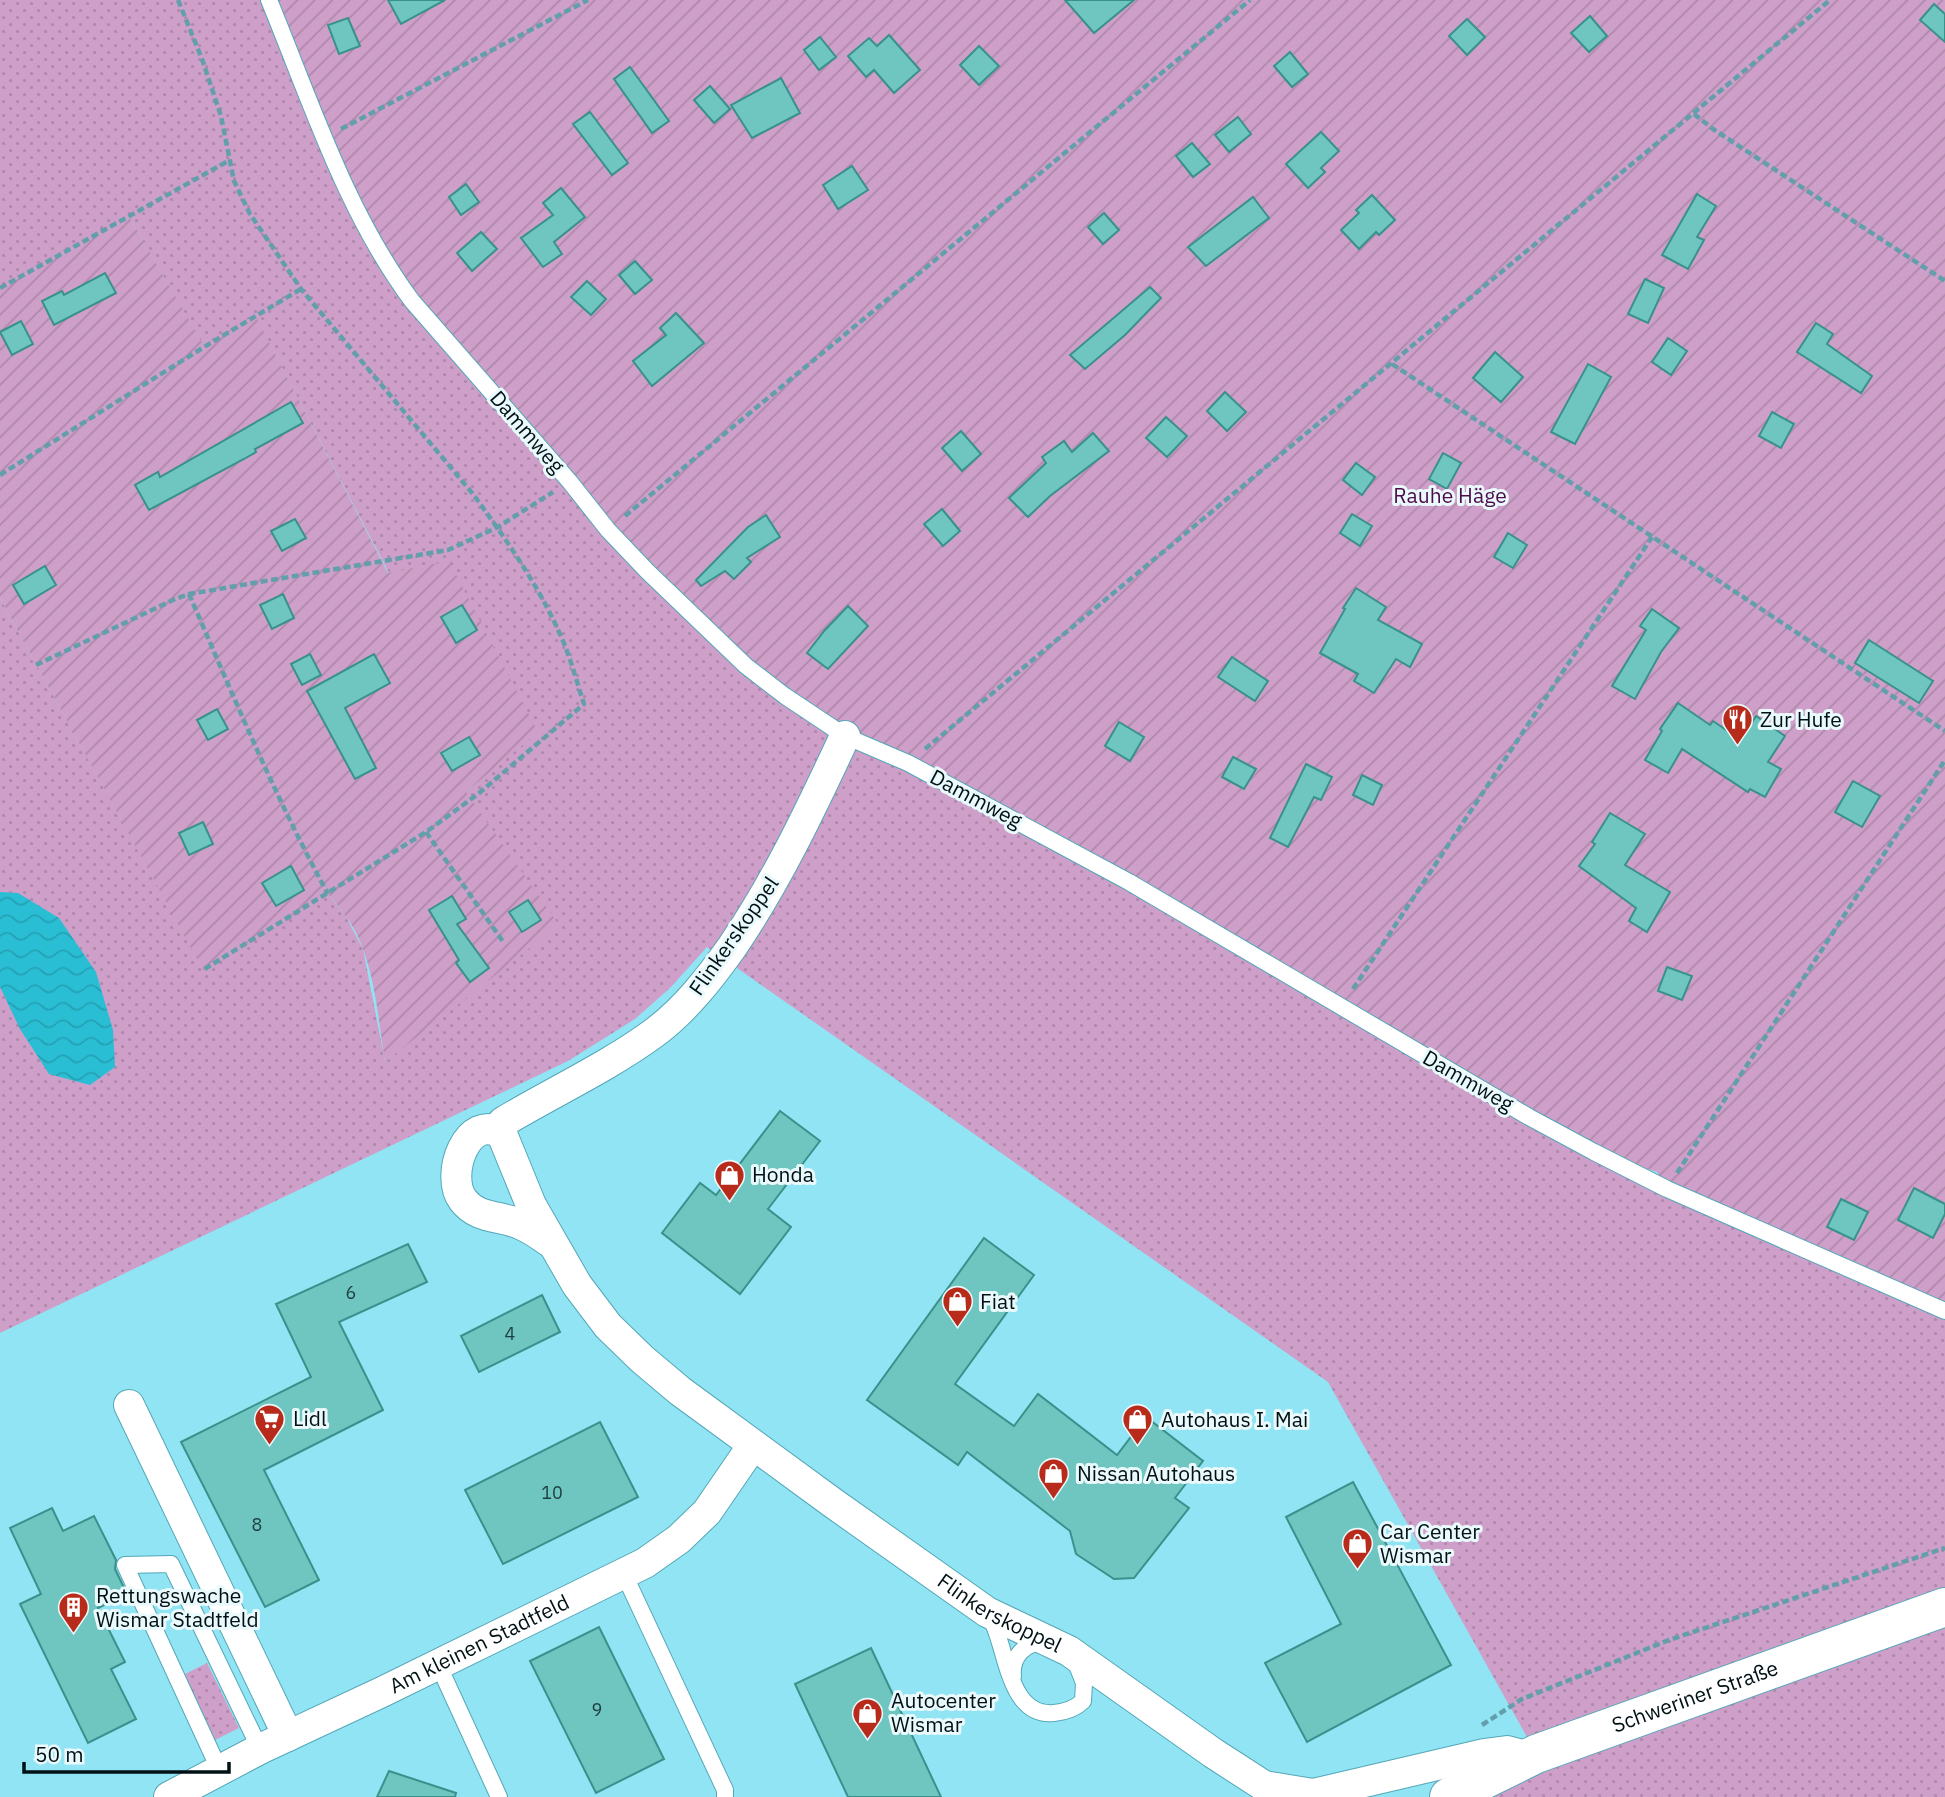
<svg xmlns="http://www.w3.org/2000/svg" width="1945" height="1797" viewBox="0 0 1945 1797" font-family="'IBM Plex Sans',sans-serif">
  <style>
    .grass { fill: url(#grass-dots) }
    .garden { fill: url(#garden-furrows) }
    .water { fill: url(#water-waves) }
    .building { fill: #6fc5bf; stroke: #39918c; stroke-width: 2 }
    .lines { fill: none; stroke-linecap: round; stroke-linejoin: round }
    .service-casing { stroke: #54a7b6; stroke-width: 18 }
    .minor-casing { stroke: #54a7b6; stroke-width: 32 }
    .secondary-casing { stroke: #54a7b6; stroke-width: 40 }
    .path { stroke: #629fab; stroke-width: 4.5; stroke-dasharray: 7 3.5; stroke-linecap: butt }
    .service { stroke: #fff; stroke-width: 16 }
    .minor { stroke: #fff; stroke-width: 30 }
    .secondary { stroke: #fff; stroke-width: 38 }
    .labels { text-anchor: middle; stroke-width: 6; stroke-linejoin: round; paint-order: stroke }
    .number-label { font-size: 18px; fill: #1c3e40 }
    .street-label { font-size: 21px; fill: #001115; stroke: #eaf9fc }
    .park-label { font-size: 21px; fill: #4e0d4a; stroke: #eaf9fc }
    .poi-label { font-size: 21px; fill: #001115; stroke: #eaf9fc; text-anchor: start }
  </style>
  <defs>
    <pattern id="grass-dots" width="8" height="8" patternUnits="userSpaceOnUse" patternTransform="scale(1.75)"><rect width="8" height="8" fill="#ce9fc8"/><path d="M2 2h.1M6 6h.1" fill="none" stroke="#af88ab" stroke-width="1.8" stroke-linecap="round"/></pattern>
    <pattern id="garden-furrows" width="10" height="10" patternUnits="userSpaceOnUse" patternTransform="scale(1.75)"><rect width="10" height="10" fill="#ce9fc8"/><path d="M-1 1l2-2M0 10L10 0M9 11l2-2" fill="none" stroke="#af88ab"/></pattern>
    <pattern id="water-waves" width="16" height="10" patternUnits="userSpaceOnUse" patternTransform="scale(1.75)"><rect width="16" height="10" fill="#2abed4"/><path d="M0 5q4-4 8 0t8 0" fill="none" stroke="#24a2b5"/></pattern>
  </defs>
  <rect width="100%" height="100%" fill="#91e4f4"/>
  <g class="grass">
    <path d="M 0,0 L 269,0 L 908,763 L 1529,1117 L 1945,1311 L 1945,1797 L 1449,1797 L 1536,1753 L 1328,1382 L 707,947 L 670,988 L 635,1019 L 568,1061 L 0,1333 L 0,598 L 203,969 L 328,894 L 345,915 L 363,949 L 385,1061 L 466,792 L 537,732 L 389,573 L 255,316 L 204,347 L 130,218 L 0,288 Z"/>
    <path d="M 207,1663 L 239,1728 L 215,1740 L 183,1675 Z"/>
  </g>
  <g class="garden">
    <path d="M 269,0 L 1945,0 L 1945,1311 L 1667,1189 L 1657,1172 L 1594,1152 L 785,696 L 647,571 L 389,270 Z"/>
    <path d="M 130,218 L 204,346 L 255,315 L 388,573 L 449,561 L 538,732 L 466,792 L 559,925 L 385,1062 C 379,1025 376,984 363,949 C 356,928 342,910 328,894 L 203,970 L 0,598 L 0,288 Z"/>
  </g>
  <path class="water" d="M 0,892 L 18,893 L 59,918 L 96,972 L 113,1030 L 115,1067 L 90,1085 L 49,1074 L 20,1029 L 0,987 Z"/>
  <g class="building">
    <path d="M 388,0 L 445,0 L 401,24 Z"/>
    <path d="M 1065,0 L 1134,0 L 1094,33 Z"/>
    <path d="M 1934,4 L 1945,14 L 1945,42 L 1920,20 Z"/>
    <path d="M 1590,16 L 1607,36 L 1589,52 L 1571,33 Z"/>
    <path d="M 348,18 L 360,46 L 339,54 L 328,25 Z"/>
    <path d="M 1467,19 L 1485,37 L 1467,55 L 1449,36 Z"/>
    <path d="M 889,35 L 920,70 L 894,93 L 874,70 L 866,77 L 848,56 L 869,38 L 877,46 Z"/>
    <path d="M 820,37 L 836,57 L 819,70 L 804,50 Z"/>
    <path d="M 979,46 L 999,66 L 979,85 L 960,65 Z"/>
    <path d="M 1290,52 L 1308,74 L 1292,87 L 1274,66 Z"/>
    <path d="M 630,67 L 669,121 L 652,133 L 614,79 Z"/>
    <path d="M 781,78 L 800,113 L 752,138 L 731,105 Z"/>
    <path d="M 710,86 L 730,109 L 714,123 L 694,100 Z"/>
    <path d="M 590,112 L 628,163 L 612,175 L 573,124 Z"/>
    <path d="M 1238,117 L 1251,134 L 1229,152 L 1215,135 Z"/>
    <path d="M 1321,132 L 1339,151 L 1321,168 L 1325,172 L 1308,188 L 1286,164 Z"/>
    <path d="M 1192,143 L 1210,164 L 1193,177 L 1176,156 Z"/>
    <path d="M 852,166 L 868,190 L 838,209 L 823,185 Z"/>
    <path d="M 466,184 L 479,202 L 461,215 L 449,197 Z"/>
    <path d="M 561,188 L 585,217 L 554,242 L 562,254 L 543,267 L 521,238 L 553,215 L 543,203 Z"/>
    <path d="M 1697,194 L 1716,206 L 1697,237 L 1704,240 L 1688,269 L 1662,255 Z"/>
    <path d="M 1372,195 L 1395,220 L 1379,235 L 1376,232 L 1359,249 L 1341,230 L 1359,213 L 1356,210 Z"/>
    <path d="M 1253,197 L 1269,218 L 1206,266 L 1188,247 Z"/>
    <path d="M 1104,213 L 1119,230 L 1103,244 L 1088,227 Z"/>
    <path d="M 481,232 L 497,249 L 472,271 L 457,253 Z"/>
    <path d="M 635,261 L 652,280 L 635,294 L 619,275 Z"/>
    <path d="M 105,273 L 116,293 L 54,325 L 42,301 L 62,291 L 64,295 Z"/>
    <path d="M 1645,279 L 1664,288 L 1648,323 L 1628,314 Z"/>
    <path d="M 587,281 L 606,299 L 591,315 L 571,297 Z"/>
    <path d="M 1150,287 L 1161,298 L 1125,335 L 1085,369 L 1070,355 Z"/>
    <path d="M 676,313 L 704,343 L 652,386 L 633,361 L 666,335 L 660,328 Z"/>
    <path d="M 21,321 L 33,344 L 12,355 L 0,332 Z"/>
    <path d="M 1816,323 L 1833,334 L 1827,344 L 1872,376 L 1861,393 L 1797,352 Z"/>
    <path d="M 1668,338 L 1687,351 L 1671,375 L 1652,362 Z"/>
    <path d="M 1495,352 L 1523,377 L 1501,402 L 1473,378 Z"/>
    <path d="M 1588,364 L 1611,377 L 1575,444 L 1551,432 Z"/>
    <path d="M 1225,392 L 1246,412 L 1227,431 L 1207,411 Z"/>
    <path d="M 291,402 L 303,423 L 255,449 L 256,452 L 244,459 L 149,510 L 135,485 L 158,472 L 160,477 Z"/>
    <path d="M 1772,412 L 1794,424 L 1781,448 L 1759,436 Z"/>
    <path d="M 1166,417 L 1187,436 L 1167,457 L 1146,438 Z"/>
    <path d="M 961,431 L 981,454 L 962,471 L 942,448 Z"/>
    <path d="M 1093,433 L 1109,451 L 1050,496 L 1028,517 L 1009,498 L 1046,463 L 1042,457 L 1064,441 L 1072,452 Z"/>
    <path d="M 1443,453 L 1461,463 L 1447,489 L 1429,479 Z"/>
    <path d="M 1356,463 L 1375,477 L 1362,495 L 1343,480 Z"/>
    <path d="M 942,509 L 960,531 L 943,546 L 924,524 Z"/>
    <path d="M 1352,514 L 1372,526 L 1360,546 L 1340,533 Z"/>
    <path d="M 766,515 L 780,537 L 747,558 L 751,562 L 734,579 L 725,571 L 701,586 L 696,580 L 748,527 Z"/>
    <path d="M 295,519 L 306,538 L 282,551 L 271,531 Z"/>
    <path d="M 1508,533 L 1527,545 L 1513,568 L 1494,557 Z"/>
    <path d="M 45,566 L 56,585 L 24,604 L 13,585 Z"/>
    <path d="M 1356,588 L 1386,607 L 1378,620 L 1422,644 L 1410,667 L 1396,659 L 1374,693 L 1354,681 L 1358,674 L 1320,653 L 1345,609 L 1343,608 Z"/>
    <path d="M 283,594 L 294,618 L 272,629 L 260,605 Z"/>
    <path d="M 462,605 L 477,630 L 456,643 L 441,617 Z"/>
    <path d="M 848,606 L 868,626 L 828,669 L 807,653 L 825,630 Z"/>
    <path d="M 1652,609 L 1679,628 L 1661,652 L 1635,699 L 1612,686 L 1646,630 L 1640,626 Z"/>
    <path d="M 1869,640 L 1933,681 L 1919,703 L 1855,663 Z"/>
    <path d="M 310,654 L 321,675 L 302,685 L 291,664 Z"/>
    <path d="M 374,654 L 390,683 L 345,708 L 376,768 L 355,779 L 307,691 Z"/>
    <path d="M 1232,657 L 1268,681 L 1255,701 L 1218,677 Z"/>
    <path d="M 1678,703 L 1710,725 L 1713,721 L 1741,740 L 1756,716 L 1785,736 L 1768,762 L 1781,769 L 1765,797 L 1750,789 L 1748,792 L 1682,749 L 1668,773 L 1645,760 L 1662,731 L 1660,729 Z"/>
    <path d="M 217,709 L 228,729 L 208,740 L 197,720 Z"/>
    <path d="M 1119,722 L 1144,737 L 1130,761 L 1105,746 Z"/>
    <path d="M 469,737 L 480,755 L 452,771 L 441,753 Z"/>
    <path d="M 1233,757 L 1256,769 L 1244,789 L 1222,777 Z"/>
    <path d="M 1306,764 L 1332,777 L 1321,800 L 1314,797 L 1288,847 L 1270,838 Z"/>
    <path d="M 1362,775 L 1382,785 L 1373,805 L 1353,795 Z"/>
    <path d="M 1853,781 L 1880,796 L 1862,827 L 1835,812 Z"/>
    <path d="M 1610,813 L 1645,834 L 1625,865 L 1670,892 L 1647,932 L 1629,921 L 1636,908 L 1579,866 L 1595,844 L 1592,842 Z"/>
    <path d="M 203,822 L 213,844 L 189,855 L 179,833 Z"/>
    <path d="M 291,866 L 304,890 L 276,906 L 262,883 Z"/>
    <path d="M 452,896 L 466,919 L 457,924 L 489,968 L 470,982 L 456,963 L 459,960 L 429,910 Z"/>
    <path d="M 528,900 L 541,920 L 522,932 L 509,912 Z"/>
    <path d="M 1667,967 L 1692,976 L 1682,1000 L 1658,991 Z"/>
    <path d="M 780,1111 L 820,1141 L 768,1209 L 791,1227 L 740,1294 L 662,1233 L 700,1183 L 716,1195 Z"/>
    <path d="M 1914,1188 L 1945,1204 L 1945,1214 L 1933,1238 L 1898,1220 Z"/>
    <path d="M 1841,1199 L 1868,1212 L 1854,1240 L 1827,1227 Z"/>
    <path d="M 984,1238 L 1034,1275 L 955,1384 L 1014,1426 L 1038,1394 L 1117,1455 L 1146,1417 L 1203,1461 L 1175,1498 L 1189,1508 L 1134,1578 L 1114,1579 L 1076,1554 L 1070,1531 L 967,1452 L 958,1465 L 867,1400 Z"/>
    <path d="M 408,1244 L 427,1282 L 339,1322 L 383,1410 L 264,1470 L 319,1580 L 265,1607 L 181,1442 L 311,1377 L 276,1304 Z"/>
    <path d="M 542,1295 L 560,1332 L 479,1372 L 461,1336 Z"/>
    <path d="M 600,1422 L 638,1497 L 503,1564 L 465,1490 Z"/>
    <path d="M 1353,1482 L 1451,1665 L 1307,1742 L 1265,1663 L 1341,1624 L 1286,1517 Z"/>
    <path d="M 52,1508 L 63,1531 L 94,1516 L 116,1560 L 115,1569 L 127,1594 L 98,1608 L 125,1662 L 111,1669 L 136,1719 L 88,1743 L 20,1604 L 41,1594 L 10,1528 Z"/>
    <path d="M 599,1627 L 664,1759 L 596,1793 L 530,1661 Z"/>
    <path d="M 871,1648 L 941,1797 L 848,1797 L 795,1684 Z"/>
    <path d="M 389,1771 L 456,1793 L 455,1797 L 377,1797 Z"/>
  </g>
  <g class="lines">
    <defs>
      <g id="service">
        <path d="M 269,0 C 311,102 346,212 412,301 L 570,482 L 608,530 L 647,571 L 746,666 L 785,696 L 845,736 L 908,763 L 1129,882 L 1529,1117 L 1594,1152 L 1667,1189 L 1945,1311"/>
        <path d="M 624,1574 L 725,1790 L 725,1797"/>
        <path d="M 990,1617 C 1007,1645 1007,1718 1054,1713 C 1065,1712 1075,1709 1083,1701 L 1084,1683 L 1075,1660"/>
        <path d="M 438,1664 L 499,1797"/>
        <path d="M 1013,1676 C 1011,1656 1025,1643 1045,1641"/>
        <path d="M 219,1769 L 125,1565 L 171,1564 L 260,1749"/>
      </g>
      <g id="minor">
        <path id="s1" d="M 845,736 C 811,809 777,881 732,947 C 710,978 685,1010 654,1033 C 606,1068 553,1092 503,1122 L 502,1134 L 531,1205 L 577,1285 L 608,1326 L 642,1359 L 680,1391 L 833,1503 L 987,1612 L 1069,1651 L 1213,1753 L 1264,1786 L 1313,1794 L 1484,1754 L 1507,1751 L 1530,1757"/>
        <path d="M 502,1134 C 468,1111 444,1175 463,1200 C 478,1220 502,1215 522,1225 C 532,1229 541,1236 550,1242"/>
        <path d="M 129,1405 L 288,1736"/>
        <path id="s2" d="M 169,1797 L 260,1749 L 382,1692 L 645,1563 L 679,1539 L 707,1512 L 753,1445"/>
      </g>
      <g id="secondary">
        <path id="s3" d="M 1449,1797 L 1536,1754 L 1945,1607"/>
      </g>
    </defs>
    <use href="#service" class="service-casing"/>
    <use href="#minor" class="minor-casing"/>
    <use href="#secondary" class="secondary-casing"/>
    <g class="path">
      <path d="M 178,0 L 202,59 L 221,116 L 234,181 L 250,214 L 301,289 L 473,494 C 505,538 537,583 559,632 C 570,655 576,680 584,704 L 478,794 L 426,832 L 203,970"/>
      <path d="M 1694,114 L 1713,129 L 1945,281"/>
      <path d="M 341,129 L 588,0"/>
      <path d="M 0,288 L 230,160"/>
      <path d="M 1392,364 L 1945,731"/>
      <path d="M 0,475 L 204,347 L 301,289"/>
      <path d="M 625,516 L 1250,0"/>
      <path d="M 189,594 C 233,695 275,797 328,894"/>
      <path d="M 36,665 L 175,599 L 189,594 L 448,550 L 498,527 L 553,492"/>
      <path d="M 925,749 L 1830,0"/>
      <path d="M 426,832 L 504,943"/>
      <path d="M 1353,989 L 1652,537"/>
      <path d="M 1677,1173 L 1945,760"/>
      <path d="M 1482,1725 L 1522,1699 L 1669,1640 L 1945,1548"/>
    </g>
    <use href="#service" class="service"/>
    <use href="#minor" class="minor"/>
    <use href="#secondary" class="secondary"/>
  </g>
  <defs>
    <symbol id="restaurant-pin" viewBox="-11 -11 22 30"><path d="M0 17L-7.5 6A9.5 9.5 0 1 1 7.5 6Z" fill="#b82b1b" stroke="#eaf9fc"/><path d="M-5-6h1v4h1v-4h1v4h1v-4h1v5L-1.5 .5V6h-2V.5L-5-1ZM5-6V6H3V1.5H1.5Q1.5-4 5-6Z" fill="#fff"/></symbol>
    <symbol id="shop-pin" viewBox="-11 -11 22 30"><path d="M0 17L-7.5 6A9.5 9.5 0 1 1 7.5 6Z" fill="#b82b1b" stroke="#eaf9fc"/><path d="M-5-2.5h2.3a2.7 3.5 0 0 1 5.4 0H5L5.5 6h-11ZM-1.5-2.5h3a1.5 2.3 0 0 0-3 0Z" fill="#fff"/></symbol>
    <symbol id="supermarket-pin" viewBox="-11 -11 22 30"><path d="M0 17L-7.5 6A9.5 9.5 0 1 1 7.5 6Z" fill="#b82b1b" stroke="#eaf9fc"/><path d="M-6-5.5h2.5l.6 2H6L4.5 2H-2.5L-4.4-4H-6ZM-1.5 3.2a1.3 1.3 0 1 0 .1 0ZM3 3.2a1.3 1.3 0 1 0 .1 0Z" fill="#fff"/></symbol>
    <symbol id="building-pin" viewBox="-11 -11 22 30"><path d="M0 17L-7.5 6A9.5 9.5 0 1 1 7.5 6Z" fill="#b82b1b" stroke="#eaf9fc"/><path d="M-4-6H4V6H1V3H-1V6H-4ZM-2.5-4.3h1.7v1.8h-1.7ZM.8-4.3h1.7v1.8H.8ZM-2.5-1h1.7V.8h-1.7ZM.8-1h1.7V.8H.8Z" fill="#fff"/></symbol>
  </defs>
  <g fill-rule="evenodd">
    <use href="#restaurant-pin" x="1720" y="702" width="35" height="47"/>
    <use href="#shop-pin" x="712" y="1158" width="35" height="47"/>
    <use href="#shop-pin" x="940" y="1284" width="35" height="47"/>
    <use href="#supermarket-pin" x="252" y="1402" width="35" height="47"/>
    <use href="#shop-pin" x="1120" y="1402" width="35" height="47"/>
    <use href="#shop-pin" x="1036" y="1456" width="35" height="47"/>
    <use href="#shop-pin" x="1340" y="1526" width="35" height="47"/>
    <use href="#building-pin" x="56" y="1590" width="35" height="47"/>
    <use href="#shop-pin" x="850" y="1696" width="35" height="47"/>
  </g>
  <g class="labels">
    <g class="number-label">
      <text x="351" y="1299">6</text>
      <text x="510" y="1340">4</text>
      <text x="552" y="1499">10</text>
      <text x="257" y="1531">8</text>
      <text x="597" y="1716">9</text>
    </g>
    <g class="street-label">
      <text transform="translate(527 432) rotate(49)" y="7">Dammweg</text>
      <text transform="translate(976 799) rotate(28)" y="7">Dammweg</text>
      <text transform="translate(734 936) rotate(-55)" y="7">Flinkerskoppel</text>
      <text transform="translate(1468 1081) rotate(30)" y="7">Dammweg</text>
      <text dy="7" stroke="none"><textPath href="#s1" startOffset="1251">Flinkerskoppel</textPath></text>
      <text dy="7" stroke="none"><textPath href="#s2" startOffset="346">Am kleinen Stadtfeld</textPath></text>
      <text dy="7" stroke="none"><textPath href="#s3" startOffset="266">Schweriner Straße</textPath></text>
    </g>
    <g class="park-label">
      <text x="1450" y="503">Rauhe Häge</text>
    </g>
    <g class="poi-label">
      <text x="1760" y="727">Zur Hufe</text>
      <text x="752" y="1182">Honda</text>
      <text x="980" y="1309">Fiat</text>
      <text x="293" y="1426">Lidl</text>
      <text x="1161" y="1427">Autohaus I. Mai</text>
      <text x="1077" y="1481">Nissan Autohaus</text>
      <text x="1380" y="1539">Car Center<tspan x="1380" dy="24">Wismar</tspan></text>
      <text x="96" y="1603">Rettungswache<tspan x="96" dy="24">Wismar Stadtfeld</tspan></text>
      <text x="891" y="1708">Autocenter<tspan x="891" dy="24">Wismar</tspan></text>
    </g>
  </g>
  <path d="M24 1762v10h205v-10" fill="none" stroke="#001115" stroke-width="3.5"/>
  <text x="35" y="1762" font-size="21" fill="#001115" stroke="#eaf9fc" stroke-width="5" paint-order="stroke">50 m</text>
</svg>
